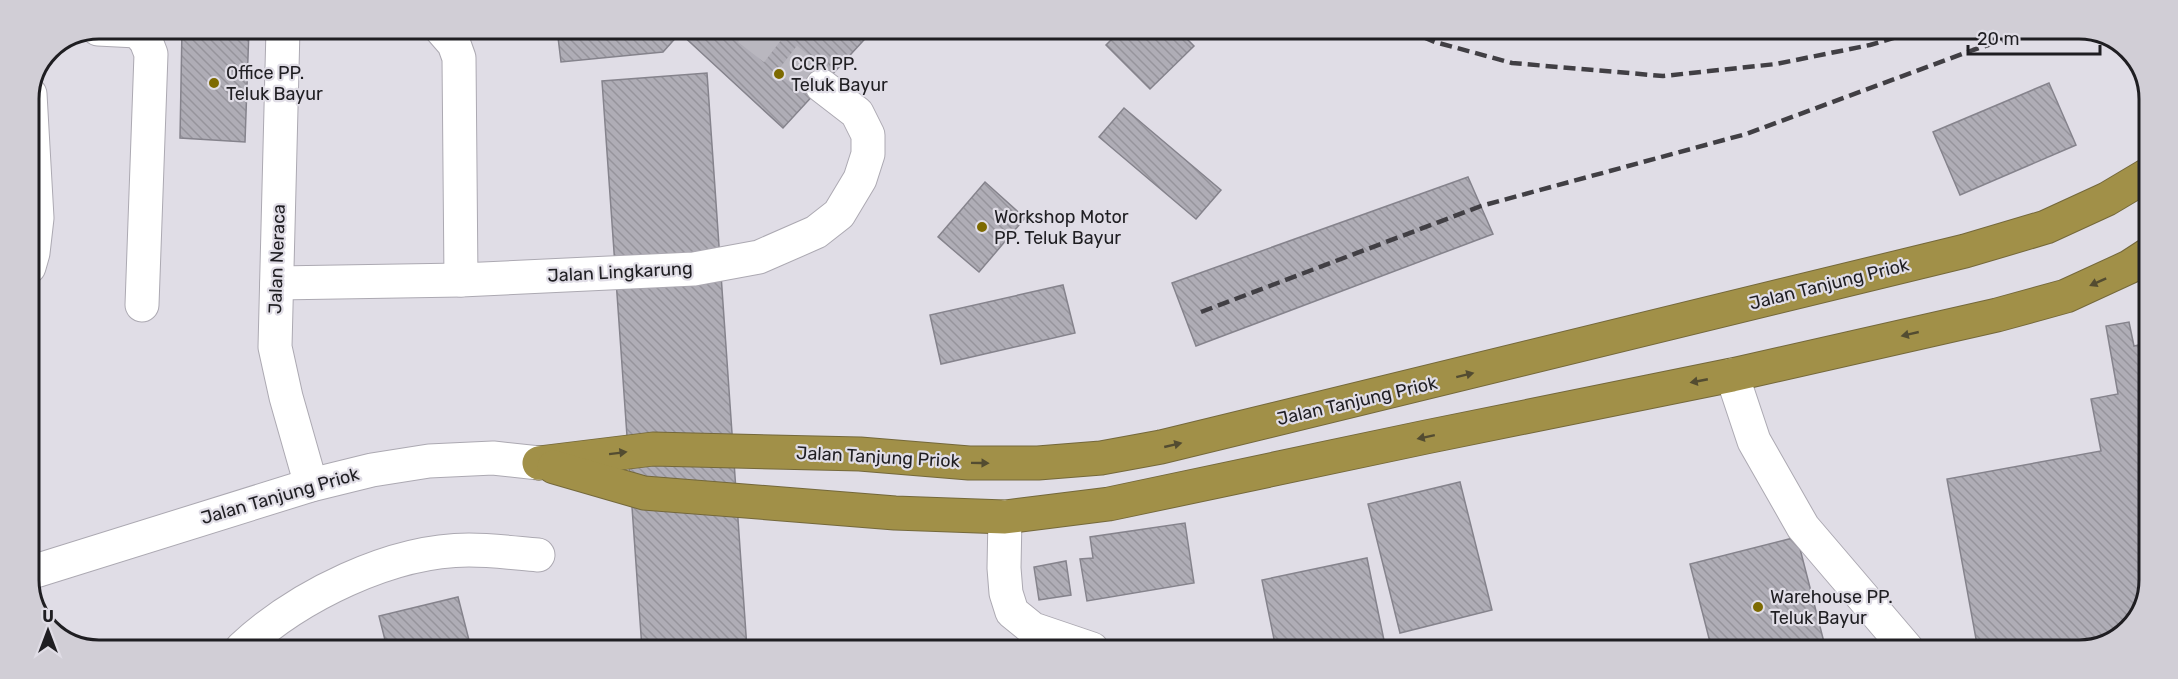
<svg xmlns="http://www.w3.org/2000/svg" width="2178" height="679" viewBox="0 0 2178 679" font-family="Rubik,sans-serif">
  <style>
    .building { fill: url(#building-back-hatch); stroke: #85838c; stroke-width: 1.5 }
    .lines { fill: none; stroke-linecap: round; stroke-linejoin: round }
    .minor-tunnel { stroke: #b9b7bf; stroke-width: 33; stroke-dasharray: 33 16; stroke-linecap: butt }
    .minor-casing { stroke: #aca9b2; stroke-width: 35 }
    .highway-casing { stroke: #74683b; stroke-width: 35 }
    .minor { stroke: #fff; stroke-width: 33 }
    .highway { stroke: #a19048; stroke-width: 33 }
    .rail { stroke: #413f44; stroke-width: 4.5; stroke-dasharray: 12 6; stroke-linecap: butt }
    .oneway { fill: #534c31 }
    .poi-dot { fill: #7d6a01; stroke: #e0dde6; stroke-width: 2 }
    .labels { text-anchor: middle; stroke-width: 4.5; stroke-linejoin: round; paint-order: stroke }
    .poi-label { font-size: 18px; fill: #1f1e22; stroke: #e0dde6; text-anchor: start }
    .street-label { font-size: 18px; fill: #1f1e22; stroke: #e0dde6 }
    .rim { fill: none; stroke: #1f1e22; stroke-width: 3 }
  </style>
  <defs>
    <pattern id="building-back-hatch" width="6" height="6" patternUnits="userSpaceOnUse" patternTransform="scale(1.5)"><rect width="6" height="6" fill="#afadb6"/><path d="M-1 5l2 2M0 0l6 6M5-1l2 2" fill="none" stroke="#96949c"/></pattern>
  </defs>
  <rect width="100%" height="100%" fill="#e0dde6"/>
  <g class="building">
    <path d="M 182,29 L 249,29 L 245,142 L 180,138 Z"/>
    <path d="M 557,29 L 874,29 L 783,128 L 680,33 L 663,52 L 561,62 Z"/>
    <path d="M 1121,30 L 1178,30 L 1194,46 L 1150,89 L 1106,45 Z"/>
    <path d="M 707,73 L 747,649 L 642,649 L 602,81 Z"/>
    <path d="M 2049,83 L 2076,145 L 1960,195 L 1933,132 Z"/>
    <path d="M 1124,108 L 1221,190 L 1196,219 L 1099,137 Z"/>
    <path d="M 1468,177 L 1493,234 L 1196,346 L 1172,283 Z"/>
    <path d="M 985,182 L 1025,218 L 979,272 L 938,237 Z"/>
    <path d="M 1063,285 L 1075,333 L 941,364 L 930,315 Z"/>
    <path d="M 2129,322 L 2134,346 L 2148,343 L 2147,599 L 2122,636 L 2079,650 L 1978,650 L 1947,479 L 2101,451 L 2091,399 L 2118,394 L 2106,326 Z"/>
    <path d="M 1460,482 L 1492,610 L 1400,633 L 1368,504 Z"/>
    <path d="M 1185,523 L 1194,583 L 1087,601 L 1080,559 L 1093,558 L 1090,537 Z"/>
    <path d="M 1797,537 L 1826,650 L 1712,650 L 1690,564 Z"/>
    <path d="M 1367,558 L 1386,650 L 1276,649 L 1262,580 Z"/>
    <path d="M 1066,561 L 1071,595 L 1039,600 L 1034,567 Z"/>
    <path d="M 458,597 L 471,648 L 387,648 L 379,616 Z"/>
  </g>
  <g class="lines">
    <path class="minor-tunnel" d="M 748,29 L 822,86"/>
    <defs>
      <g id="minor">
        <path d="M 98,29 L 137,31 L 146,41 L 151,54 L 142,305"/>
        <path d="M 283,29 L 275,347 L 286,397 L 311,485"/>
        <path d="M 441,29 L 454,44 L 459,58 L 461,280"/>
        <path d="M 29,267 L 33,253 L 37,218 L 30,94"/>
        <path d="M 277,283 L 461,280 L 694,269 L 759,257 L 816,232 L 839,214 L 860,179 L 868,154 L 868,135 L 857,113 L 822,86"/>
        <path d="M 1732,375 L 1754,441 L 1803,527 L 1908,650"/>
        <path d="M 1005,517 L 1004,568 L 1006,593 L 1012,612 L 1033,629 L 1092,649"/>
        <path d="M 29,573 L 311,485 L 372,470 L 429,461 L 493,458 L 539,463"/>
        <path d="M 242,648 C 298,596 391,550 469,550 C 492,550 515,553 538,555"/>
      </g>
      <g id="highway">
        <path d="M 539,463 L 653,449 L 860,454 L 969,463 L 1038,463 L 1101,458 L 1161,447 L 1965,251 L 2046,227 L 2107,199 L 2149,174"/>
        <path d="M 554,467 L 644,493 L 895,513 L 1005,517 L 1109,504 L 1426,437 L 1732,375 L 1997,315 L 2066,296 L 2129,267 L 2149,254"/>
      </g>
    </defs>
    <use href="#minor" class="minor-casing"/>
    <use href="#highway" class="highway-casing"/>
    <use href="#minor" class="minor"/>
    <use href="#highway" class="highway"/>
    <g class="rail">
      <path d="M 1407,30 L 1435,42 L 1512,63 L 1663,76 L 1776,64 L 1870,45 L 1917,31"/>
      <path d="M 1201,312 L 1481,206 L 1746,134 L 1973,50 L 2031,31"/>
    </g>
  </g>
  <defs><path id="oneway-solid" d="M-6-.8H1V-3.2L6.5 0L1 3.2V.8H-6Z" transform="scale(1.5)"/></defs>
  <g class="oneway">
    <use href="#oneway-solid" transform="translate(2098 282) rotate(156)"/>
    <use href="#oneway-solid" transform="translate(1910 334) rotate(167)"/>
    <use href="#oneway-solid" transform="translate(1465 375) rotate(-14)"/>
    <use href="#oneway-solid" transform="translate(1699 381) rotate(169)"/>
    <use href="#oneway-solid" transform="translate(1426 437) rotate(168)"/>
    <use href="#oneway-solid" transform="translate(1173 445) rotate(-13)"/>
    <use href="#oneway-solid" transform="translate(618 453) rotate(-7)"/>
    <use href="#oneway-solid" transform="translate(980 463) rotate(1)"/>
  </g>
  <g class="poi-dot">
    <circle cx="779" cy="74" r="6"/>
    <circle cx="214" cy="83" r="6"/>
    <circle cx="982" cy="227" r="6"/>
    <circle cx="1758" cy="607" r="6"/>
  </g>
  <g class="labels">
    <g class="poi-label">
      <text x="791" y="70">CCR PP.<tspan x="791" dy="21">Teluk Bayur</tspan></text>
      <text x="226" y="79">Office PP.<tspan x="226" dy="21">Teluk Bayur</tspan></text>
      <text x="994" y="223">Workshop Motor<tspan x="994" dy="21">PP. Teluk Bayur</tspan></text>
      <text x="1770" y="603">Warehouse PP.<tspan x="1770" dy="21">Teluk Bayur</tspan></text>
    </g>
    <g class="street-label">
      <text transform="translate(277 259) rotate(-88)" y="6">Jalan Neraca</text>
      <text transform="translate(620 272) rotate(-3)" y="6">Jalan Lingkarung</text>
      <text transform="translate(1829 284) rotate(-14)" y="6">Jalan Tanjung Priok</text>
      <text transform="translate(1357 401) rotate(-13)" y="6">Jalan Tanjung Priok</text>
      <text transform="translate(878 457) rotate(3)" y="6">Jalan Tanjung Priok</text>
      <text transform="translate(280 496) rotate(-16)" y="6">Jalan Tanjung Priok</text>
    </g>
  </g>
  <path d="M0 0H2178V679H0ZM99 39H2079A60 60 0 0 1 2139 99V580A60 60 0 0 1 2079 640H99A60 60 0 0 1 39 580V99A60 60 0 0 1 99 39Z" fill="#d1ced6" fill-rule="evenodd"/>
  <path class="rim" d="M99 39H2079A60 60 0 0 1 2139 99V580A60 60 0 0 1 2079 640H99A60 60 0 0 1 39 580V99A60 60 0 0 1 99 39Z"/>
  <g transform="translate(48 631)" stroke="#e0dde6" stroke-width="4.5" paint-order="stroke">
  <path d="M0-4.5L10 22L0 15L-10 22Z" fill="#1f1e22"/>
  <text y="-9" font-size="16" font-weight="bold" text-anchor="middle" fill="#1f1e22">U</text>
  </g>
  <path d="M1968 45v9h132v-9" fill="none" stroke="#1f1e22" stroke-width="3"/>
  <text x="1977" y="45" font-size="18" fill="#1f1e22" stroke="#e0dde6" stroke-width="4.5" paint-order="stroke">20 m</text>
</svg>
